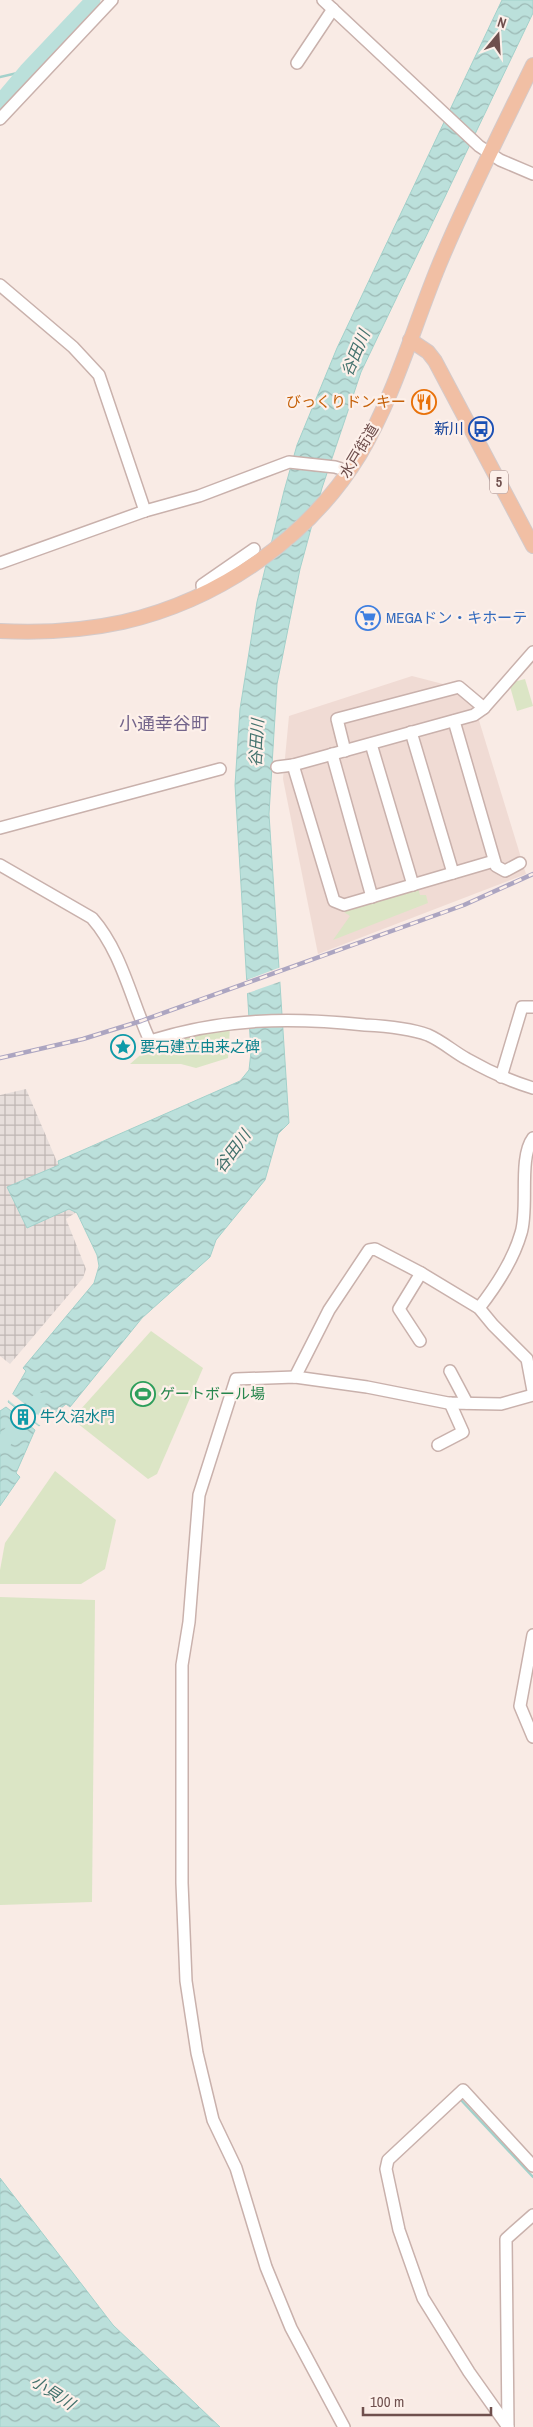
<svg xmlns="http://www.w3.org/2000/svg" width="533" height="2427" viewBox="0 0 533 2427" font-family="'Archivo Narrow','Noto Sans JP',sans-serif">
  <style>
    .residential { fill: #f0dbd4 }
    .industrial { fill: url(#industrial-grid) }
    .green { fill: #dbe5c5 }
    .water { fill: url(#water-waves); stroke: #a3d1cb }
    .pier { fill: #f9ebe5 }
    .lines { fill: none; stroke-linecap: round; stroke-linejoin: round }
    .stream { stroke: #a3d1cb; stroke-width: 2.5 }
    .river { stroke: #bbe0db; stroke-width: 15 }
    .minor-casing { stroke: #c9b1ac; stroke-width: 14 }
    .major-casing { stroke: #d4caca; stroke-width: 16 }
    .minor { stroke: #fff; stroke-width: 11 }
    .major { stroke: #f1bfa4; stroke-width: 14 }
    .rail-casing { stroke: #aca5c1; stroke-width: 4.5 }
    .rail { stroke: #fdf0ea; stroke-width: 2.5; stroke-dasharray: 8; stroke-linecap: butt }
    .labels { text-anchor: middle; stroke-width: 4.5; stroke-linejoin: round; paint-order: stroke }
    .shield { fill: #fdf0ea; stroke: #9a7f7c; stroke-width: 1 }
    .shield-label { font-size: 14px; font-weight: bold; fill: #6f4f4d }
    .food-label { font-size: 15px; fill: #c56008; stroke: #fdf0ea; text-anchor: end }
    .transit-label { font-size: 15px; fill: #164399; stroke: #fdf0ea; text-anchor: end }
    .street-label { font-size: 15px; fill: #6f4f4d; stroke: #fdf0ea }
    .shop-label { font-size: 15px; fill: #366cbe; stroke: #fdf0ea; text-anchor: start }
    .culture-label { font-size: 15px; fill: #0d838f; stroke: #fdf0ea; text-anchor: start }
    .leisure-label { font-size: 15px; fill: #27864d; stroke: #fdf0ea; text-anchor: start }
    .water-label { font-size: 16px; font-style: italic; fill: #43726d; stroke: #fdf0ea }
    .quarter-label { font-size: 18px; fill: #74658b; stroke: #fdf0ea }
  </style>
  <defs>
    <pattern id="industrial-grid" width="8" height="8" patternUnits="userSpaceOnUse" patternTransform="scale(1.25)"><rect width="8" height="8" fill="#e7dedb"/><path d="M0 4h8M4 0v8" fill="none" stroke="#bfb6b4"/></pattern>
    <pattern id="water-waves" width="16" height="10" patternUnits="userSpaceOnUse" patternTransform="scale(1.25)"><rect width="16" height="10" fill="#bbe0db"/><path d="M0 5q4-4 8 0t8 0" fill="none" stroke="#9cb8b4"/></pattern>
  </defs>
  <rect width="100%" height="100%" fill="#f9ebe5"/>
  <path class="residential" d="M 412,676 L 470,691 L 526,874 L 318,954 L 283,779 L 289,716 Z"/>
  <path class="industrial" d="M 26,1089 L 78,1211 L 66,1219 L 86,1269 L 83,1278 L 10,1364 L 0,1356 L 0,1095 Z"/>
  <g class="green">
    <path d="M 525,679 L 533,706 L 517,711 L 509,683 Z"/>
    <path d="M 418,888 L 420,895 L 426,895 L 428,903 L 333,940 L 350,916 L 341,910 Z"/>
    <path d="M 230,1026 L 228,1058 L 196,1068 L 181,1064 L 130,1064 L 153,1044 Z"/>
    <path d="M 151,1331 L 203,1368 L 157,1474 L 148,1479 L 72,1419 Z"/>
    <path d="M 55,1471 L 116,1520 L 105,1569 L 81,1584 L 0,1584 L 0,1570 L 5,1543 Z"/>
    <path d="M 0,1597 L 95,1600 L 92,1902 L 0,1905 Z"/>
  </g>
  <g class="water">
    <path d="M 502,0 L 533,0 L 533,13 L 361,372 L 322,488 L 300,569 L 277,684 L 269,814 L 289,1123 L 278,1134 L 265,1180 L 216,1240 L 210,1257 L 142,1318 L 70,1407 L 66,1404 L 39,1426 L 8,1402 L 26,1371 L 23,1368 L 94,1283 L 99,1266 L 97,1255 L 77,1213 L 69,1209 L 27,1228 L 7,1187 L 59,1165 L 58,1161 L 240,1081 L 249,1070 L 251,1052 L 235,785 L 240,709 L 257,602 L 284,491 L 297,445 L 337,348 Z"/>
    <path d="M 6,1407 L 35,1430 L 16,1473 L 20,1477 L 0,1506 L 0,1411 Z"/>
    <path d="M 0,2178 L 113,2325 L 220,2427 L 0,2427 Z"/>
  </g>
  <g class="pier">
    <path d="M 281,967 L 282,981 L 245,994 L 244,981 Z"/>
    <path d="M 11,1393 L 48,1423 L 42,1427 L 7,1399 Z"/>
  </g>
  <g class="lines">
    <g class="stream">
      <path d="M 0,77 L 26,71"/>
      <path d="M 460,2099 L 533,2177"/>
    </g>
    <g class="river">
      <path d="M 0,102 L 26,71 L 93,0"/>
      <path d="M 0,1446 L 39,1400"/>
    </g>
    <defs>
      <g id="minor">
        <path d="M 323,0 L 479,146 L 500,160 L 533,174"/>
        <path d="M 297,63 L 333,9"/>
        <path d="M 0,119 L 112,0"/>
        <path d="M 0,285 L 73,347 L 99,375 L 145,511"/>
        <path d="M 0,563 L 145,511 L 199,496 L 289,462 L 335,467 L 348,471"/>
        <path d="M 203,594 L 202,585 L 254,549"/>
        <path d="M 454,721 L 496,866 L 505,871 L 520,863"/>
        <path d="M 411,732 L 453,873"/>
        <path d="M 371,744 L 413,885"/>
        <path d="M 345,751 L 337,719 L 459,687 L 484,708"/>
        <path d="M 332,754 L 372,897"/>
        <path d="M 293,765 L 334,901 L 344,905 L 494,861"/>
        <path d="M 277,767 L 293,765 L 474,715 L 484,708 L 533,652"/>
        <path d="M 0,828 L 220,769"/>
        <path d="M 0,865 L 92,918 C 122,952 131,1000 150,1041 C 223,1018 290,1017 365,1025 C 385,1026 409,1028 428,1035 C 442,1041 454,1052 467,1059 C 488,1071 510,1081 533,1088"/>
        <path d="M 501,1077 L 522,1007 L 533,1007"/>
        <path d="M 479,1308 C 497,1285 513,1261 521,1233 C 529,1208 518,1158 533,1138"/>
        <path d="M 420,1341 L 399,1309 L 421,1273"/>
        <path d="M 450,1371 L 467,1403"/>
        <path d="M 295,1377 L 329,1310 L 369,1250 L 375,1249 L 421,1273 L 479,1308 L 493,1325 L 527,1359 L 533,1391"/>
        <path d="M 438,1445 L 463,1432 L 450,1403"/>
        <path d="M 533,1635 L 520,1706 L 533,1737"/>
        <path d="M 344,2427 L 291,2328 L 266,2267 L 236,2168 L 213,2120 L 197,2053 L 186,1981 L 182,1883 L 182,1665 L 189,1622 L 199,1495 L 236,1379 L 295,1377 L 367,1387 L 448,1403 L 501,1404 L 533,1395"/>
        <path d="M 508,2427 L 469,2372 L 423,2298 L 399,2230 L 386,2169 L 388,2160 L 463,2090 L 533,2166"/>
        <path d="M 508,2427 L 506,2239 L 533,2215"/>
      </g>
      <g id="major">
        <path d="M 410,340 L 428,352 L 435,361 L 533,546"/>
        <path d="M 0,631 C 41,633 82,631 123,622 C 219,600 309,538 360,454 C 395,395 413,328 439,265 C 467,197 501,131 533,65"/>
      </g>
    </defs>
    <use href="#minor" class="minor-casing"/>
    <use href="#major" class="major-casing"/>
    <use href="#minor" class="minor"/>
    <use href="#major" class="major"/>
    <defs>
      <path id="rail" d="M 0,1058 L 83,1039 L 141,1021 L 464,905 L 533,874"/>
    </defs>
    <use href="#rail" class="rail-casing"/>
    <use href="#rail" class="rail"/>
  </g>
  <defs>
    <symbol id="restaurant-ring" viewBox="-11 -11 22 22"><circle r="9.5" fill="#fdf0ea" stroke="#e8710a" stroke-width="1.5"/><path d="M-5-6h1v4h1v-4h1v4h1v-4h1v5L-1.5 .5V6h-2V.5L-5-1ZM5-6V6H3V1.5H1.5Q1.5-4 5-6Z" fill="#e8710a"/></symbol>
    <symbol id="bus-ring" viewBox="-11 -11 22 22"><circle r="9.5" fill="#fdf0ea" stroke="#1a4fb4" stroke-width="1.5"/><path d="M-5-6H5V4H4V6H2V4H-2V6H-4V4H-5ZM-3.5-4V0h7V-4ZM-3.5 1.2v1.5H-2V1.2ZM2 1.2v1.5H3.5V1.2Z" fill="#1a4fb4"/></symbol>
    <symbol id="supermarket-ring" viewBox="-11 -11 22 22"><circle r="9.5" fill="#fdf0ea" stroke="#3f7fe0" stroke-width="1.5"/><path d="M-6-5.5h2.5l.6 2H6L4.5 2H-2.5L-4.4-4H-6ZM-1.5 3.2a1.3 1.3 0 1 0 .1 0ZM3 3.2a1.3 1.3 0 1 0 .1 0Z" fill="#3f7fe0"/></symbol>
    <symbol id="sight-ring" viewBox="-11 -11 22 22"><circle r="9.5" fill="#fdf0ea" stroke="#0f9aa8" stroke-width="1.5"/><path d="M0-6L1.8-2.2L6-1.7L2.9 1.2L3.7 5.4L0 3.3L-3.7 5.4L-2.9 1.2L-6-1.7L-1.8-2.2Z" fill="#0f9aa8"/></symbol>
    <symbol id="stadium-ring" viewBox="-11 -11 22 22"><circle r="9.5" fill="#fdf0ea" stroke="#2e9e5b" stroke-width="1.5"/><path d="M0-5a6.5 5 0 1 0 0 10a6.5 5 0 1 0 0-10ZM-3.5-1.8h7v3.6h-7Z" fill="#2e9e5b"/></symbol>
    <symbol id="building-ring" viewBox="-11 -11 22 22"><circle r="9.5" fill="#fdf0ea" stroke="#0f9aa8" stroke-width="1.5"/><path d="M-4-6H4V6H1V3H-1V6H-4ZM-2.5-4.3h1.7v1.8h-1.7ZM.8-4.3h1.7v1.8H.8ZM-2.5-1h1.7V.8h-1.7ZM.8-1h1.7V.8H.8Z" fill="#0f9aa8"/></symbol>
  </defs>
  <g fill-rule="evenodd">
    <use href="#restaurant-ring" x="410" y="388" width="28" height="28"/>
    <use href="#bus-ring" x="467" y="415" width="28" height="28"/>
    <use href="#supermarket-ring" x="354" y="604" width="28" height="28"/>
    <use href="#sight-ring" x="109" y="1033" width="28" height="28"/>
    <use href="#stadium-ring" x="129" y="1380" width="28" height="28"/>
    <use href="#building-ring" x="9" y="1403" width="28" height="28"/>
  </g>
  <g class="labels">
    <rect class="shield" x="490" y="470.5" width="18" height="23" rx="4"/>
    <g class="shield-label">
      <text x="499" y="487">5</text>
    </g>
    <g class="food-label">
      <text x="406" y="407">びっくりドンキー</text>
    </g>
    <g class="transit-label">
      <text x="464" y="434">新川</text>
    </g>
    <g class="street-label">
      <text transform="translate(359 451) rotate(-59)" y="5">水戸街道</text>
    </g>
    <g class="shop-label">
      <text x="386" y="623">MEGAドン・キホーテ</text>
    </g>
    <g class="culture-label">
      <text x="140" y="1052">要石建立由来之碑</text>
      <text x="40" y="1422">牛久沼水門</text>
    </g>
    <g class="leisure-label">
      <text x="160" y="1399">ゲートボール場</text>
    </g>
    <g class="water-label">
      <text transform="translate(355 353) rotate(-67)" y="6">谷田川</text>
      <text transform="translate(256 743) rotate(-87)" y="6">谷田川</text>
      <text transform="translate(232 1151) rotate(-53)" y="6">谷田川</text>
      <text transform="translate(53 2392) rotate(33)" y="6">小貝川</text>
    </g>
    <g class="quarter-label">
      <text x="164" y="730">小通幸谷町</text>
    </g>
  </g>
  <g transform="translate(498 35) rotate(18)" stroke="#fdf0ea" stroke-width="4" paint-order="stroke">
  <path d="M0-4L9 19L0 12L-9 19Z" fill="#6f4f4d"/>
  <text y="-8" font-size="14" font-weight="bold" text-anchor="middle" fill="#6f4f4d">N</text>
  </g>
  <path d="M363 2407v8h128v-8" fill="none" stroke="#6f4f4d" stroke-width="2.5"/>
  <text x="370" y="2407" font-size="15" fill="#6f4f4d" stroke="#fdf0ea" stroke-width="4" paint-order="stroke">100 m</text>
</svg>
